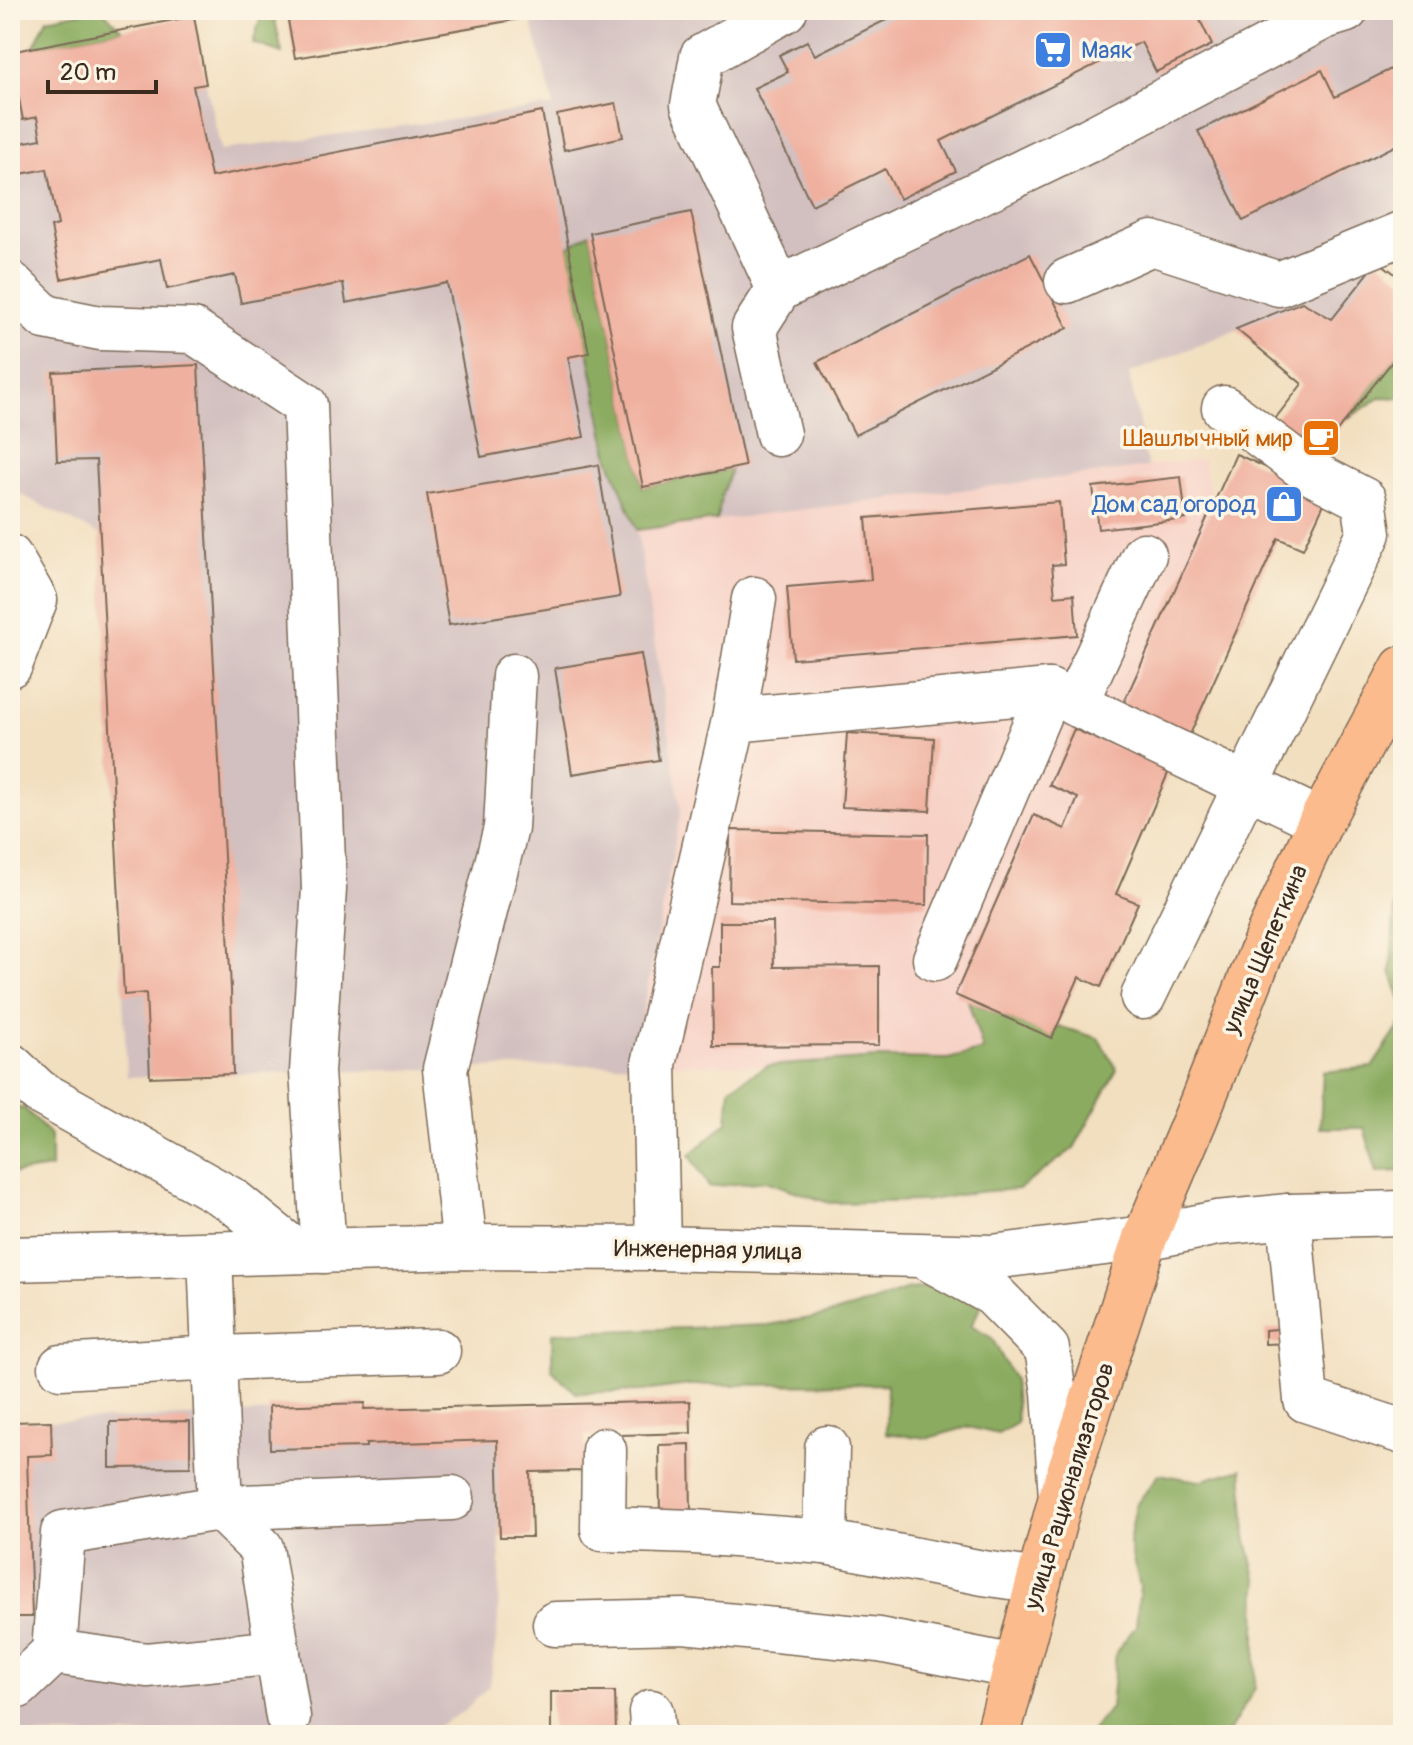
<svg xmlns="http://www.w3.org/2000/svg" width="1413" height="1745" viewBox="0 0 1413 1745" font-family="Pangolin,sans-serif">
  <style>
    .built { fill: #f7d1c6 }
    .industrial { fill: #d2bfbf }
    .forest { fill: #8bac60; stroke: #636b3f; stroke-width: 2 }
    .building { fill: #f0b09f }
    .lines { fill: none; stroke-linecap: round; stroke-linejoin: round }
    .minor-casing { stroke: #7b6957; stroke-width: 47 }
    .major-casing { stroke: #7b6957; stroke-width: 47 }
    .minor { stroke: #fff; stroke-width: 44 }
    .major { stroke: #fbbb8d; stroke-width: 44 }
    .labels { text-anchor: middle; stroke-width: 7; stroke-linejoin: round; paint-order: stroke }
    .shop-label { font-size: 24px; fill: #366cbe; stroke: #fcf5e5; text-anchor: start }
    .food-label { font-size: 24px; fill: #c56008; stroke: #fcf5e5; text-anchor: end }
    .street-label { font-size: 24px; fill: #3b2a1e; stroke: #fcf5e5 }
  </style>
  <rect width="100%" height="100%" fill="#fcf5e5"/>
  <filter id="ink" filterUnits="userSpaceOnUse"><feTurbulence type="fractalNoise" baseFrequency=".0125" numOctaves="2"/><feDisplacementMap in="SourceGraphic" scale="16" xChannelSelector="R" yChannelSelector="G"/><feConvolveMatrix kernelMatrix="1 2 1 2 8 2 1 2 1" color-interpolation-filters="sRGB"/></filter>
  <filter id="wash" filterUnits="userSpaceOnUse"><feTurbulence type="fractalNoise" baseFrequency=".006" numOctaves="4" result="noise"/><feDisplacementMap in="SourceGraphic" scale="32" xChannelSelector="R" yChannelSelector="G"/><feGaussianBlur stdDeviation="1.8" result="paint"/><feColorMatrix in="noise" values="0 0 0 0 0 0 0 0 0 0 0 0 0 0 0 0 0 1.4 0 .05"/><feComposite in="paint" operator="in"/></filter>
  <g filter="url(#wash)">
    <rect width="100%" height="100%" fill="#f2dfc0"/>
    <path class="built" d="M 1236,454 L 1302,484 L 1188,739 L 1169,771 L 1052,1038 L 1032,1069 L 633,1064 L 681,810 L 637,530 L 1203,459 L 1213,504 Z"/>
    <g class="industrial">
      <path d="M 578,10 L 1403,10 L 1403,249 L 1378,261 L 1332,319 L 1302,302 L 1129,374 L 1148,467 L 637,530 L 681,810 L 633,1064 L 127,1077 L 100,535 L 10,489 L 10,52 L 194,16 L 206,84 L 221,150 L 554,106 L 531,21 Z"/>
      <path d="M 365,1403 L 365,1409 L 496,1406 L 500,1567 L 497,1634 L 489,1686 L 464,1711 L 423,1735 L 10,1735 L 10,1422 L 216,1416 L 268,1412 L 269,1406 Z"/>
    </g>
    <g class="forest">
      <path d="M 92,10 L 102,10 L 122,30 L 33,48 L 47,19 Z"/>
      <path d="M 263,10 L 273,10 L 282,53 L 253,43 Z"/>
      <path d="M 590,233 L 643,487 L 731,469 L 722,494 L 717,520 L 637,530 L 609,458 L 568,247 Z"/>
      <path d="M 1403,348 L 1403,398 L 1381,397 L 1347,419 Z"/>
      <path d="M 1403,871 L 1403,1006 L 1391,971 L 1396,881 Z"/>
      <path d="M 968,1001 L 1052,1037 L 1058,1026 L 1098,1038 L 1117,1069 L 1074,1148 L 1019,1189 L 977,1192 L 924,1201 L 829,1203 L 766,1181 L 709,1187 L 690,1155 L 727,1122 L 730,1088 L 767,1066 L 877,1058 L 948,1059 L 983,1050 Z"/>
      <path d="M 1403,1021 L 1403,1171 L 1377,1172 L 1364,1128 L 1320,1128 L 1323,1072 L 1372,1067 Z"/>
      <path d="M 10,1106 L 25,1109 L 51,1136 L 51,1168 L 10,1174 Z"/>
      <path d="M 943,1284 L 981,1306 L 971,1326 L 992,1338 L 1014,1380 L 1017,1423 L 998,1434 L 968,1427 L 928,1438 L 886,1433 L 887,1384 L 689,1385 L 643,1391 L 576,1393 L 552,1370 L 552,1333 L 767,1325 L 823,1316 L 873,1302 L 905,1290 Z"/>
      <path d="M 1242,1469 L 1246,1536 L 1257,1582 L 1255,1688 L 1227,1735 L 1088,1735 L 1111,1708 L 1116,1652 L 1136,1626 L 1140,1586 L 1129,1543 L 1136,1505 L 1159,1474 L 1199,1481 Z"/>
    </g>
    <g id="blocks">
      <g class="building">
        <path d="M 286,10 L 560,10 L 560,12 L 295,58 Z"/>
        <path d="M 906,10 L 1206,10 L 1197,14 L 1212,45 L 1156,72 L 1141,42 L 941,141 L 956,171 L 900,199 L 885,169 L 812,205 L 754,88 L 788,72 L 779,55 L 807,41 L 815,55 Z"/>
        <path d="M 194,16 L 206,84 L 193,86 L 211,177 L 542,112 L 589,353 L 568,357 L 584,437 L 481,457 L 447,283 L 346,303 L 343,283 L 241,303 L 235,275 L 167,289 L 161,259 L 61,279 L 51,227 L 58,225 L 47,169 L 10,176 L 10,145 L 41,139 L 37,117 L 23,120 L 10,52 Z"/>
        <path d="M 1403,63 L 1403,142 L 1243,221 L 1198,131 L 1322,70 L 1335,97 Z"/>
        <path d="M 616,103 L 623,137 L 564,150 L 557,115 Z"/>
        <path d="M 691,212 L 745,466 L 643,487 L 590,233 Z"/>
        <path d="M 1030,254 L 1068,328 L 855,435 L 817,362 Z"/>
        <path d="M 1378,261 L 1403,280 L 1403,348 L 1315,459 L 1271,424 L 1302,384 L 1236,329 L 1302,302 L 1332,319 Z"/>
        <path d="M 198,365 L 231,989 L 233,1074 L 150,1077 L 146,993 L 124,995 L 96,460 L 57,461 L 53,372 Z"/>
        <path d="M 1236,454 L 1328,495 L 1303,549 L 1278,538 L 1188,739 L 1121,709 Z"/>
        <path d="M 598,465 L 620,597 L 449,625 L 427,494 Z"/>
        <path d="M 1181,477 L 1186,519 L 1098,529 L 1093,487 Z"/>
        <path d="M 1059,502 L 1064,564 L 1052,565 L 1055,596 L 1074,594 L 1077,635 L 793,659 L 787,587 L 871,580 L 866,518 Z"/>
        <path d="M 641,654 L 659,760 L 572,774 L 555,668 Z"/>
        <path d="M 1074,729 L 1169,771 L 1116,894 L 1138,903 L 1101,987 L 1079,977 L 1052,1038 L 955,995 L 1034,815 L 1065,829 L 1078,798 L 1049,785 Z"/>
        <path d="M 847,733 L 934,738 L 930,811 L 842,807 Z"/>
        <path d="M 730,830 L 928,834 L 927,905 L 729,901 Z"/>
        <path d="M 720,922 L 773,922 L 774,967 L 879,966 L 879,1045 L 713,1046 L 712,967 L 720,967 Z"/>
        <path d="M 1291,1328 L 1291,1343 L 1265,1344 L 1265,1330 Z"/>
        <path d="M 690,1401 L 691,1433 L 585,1436 L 586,1471 L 530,1472 L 532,1537 L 500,1537 L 497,1440 L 366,1444 L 366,1447 L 270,1449 L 269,1406 L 365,1403 L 364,1409 Z"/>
        <path d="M 51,1421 L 52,1455 L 27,1456 L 32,1617 L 10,1617 L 10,1422 Z"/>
        <path d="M 190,1421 L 190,1467 L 110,1468 L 110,1422 Z"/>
        <path d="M 690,1444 L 691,1517 L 660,1517 L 659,1445 Z"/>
        <path d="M 551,1692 L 615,1692 L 616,1735 L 551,1735 Z"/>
      </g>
    </g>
  </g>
  <g filter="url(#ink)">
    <use href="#blocks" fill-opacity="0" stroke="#7b6957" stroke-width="2"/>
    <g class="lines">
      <defs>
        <g id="minor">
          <path d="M 1067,281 L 1152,243 L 1279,284 L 1403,233"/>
          <path d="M 10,283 L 45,317 L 100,328 L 193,331 L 305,405 L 324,889 L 312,1072 L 324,1251"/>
          <path d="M 779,289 L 1089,140 L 1324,17 L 1346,10"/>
          <path d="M 778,434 L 754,328 L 779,289 L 693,105 L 702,57 L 785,10"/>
          <path d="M 10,557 L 35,600 L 10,665"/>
          <path d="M 1075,704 L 1144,555"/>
          <path d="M 734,720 L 754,599"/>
          <path d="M 935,959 L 1049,691"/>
          <path d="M 1143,997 L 1369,533 L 1364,500 L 1308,471 L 1224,408"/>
          <path d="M 10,1065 L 39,1092 L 232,1200 L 295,1251"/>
          <path d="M 1289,1216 L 1306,1400 L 1403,1432"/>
          <path d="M 465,1247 L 445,1069 L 506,828 L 514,676"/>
          <path d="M 658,1248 L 654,1064 L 734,720 L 1049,691 L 1321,821"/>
          <path d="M 210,1254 L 220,1508 L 261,1548 L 288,1717"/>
          <path d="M 10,1259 L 465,1247 L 658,1248 L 992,1257 L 1145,1238 L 1217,1223 L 1289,1216 L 1403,1213"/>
          <path d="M 929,1259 L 993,1294 L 1047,1349 L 1054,1392 L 1061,1497"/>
          <path d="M 61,1367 L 214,1358 L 438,1351"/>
          <path d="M 604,1450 L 603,1529 L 694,1532 L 825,1542 L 983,1573 L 1039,1581"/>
          <path d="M 825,1542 L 827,1448"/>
          <path d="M 555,1624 L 683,1621 L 879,1640 L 1016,1667"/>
          <path d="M 54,1652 L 147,1665 L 278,1652"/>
          <path d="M 10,1686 L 18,1686 L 54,1652 L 63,1533 L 220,1508 L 452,1498"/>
          <path d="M 651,1712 L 653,1735"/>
        </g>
        <path id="major" d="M 998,1735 L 1061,1497 L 1145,1238 L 1196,1117 L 1268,935 L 1321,821 L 1403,668"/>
      </defs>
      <use href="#minor" class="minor-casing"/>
      <use href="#major" class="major-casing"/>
      <use href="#minor" class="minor"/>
      <use href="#major" class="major"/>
    </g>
  </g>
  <defs>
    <symbol id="supermarket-square" viewBox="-11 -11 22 22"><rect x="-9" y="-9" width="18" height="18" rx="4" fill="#3f7fe0" stroke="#fcf5e5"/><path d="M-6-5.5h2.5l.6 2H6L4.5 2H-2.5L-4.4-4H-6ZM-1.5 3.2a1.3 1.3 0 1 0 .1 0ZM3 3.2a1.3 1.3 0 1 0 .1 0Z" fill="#fff"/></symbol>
    <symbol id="cafe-square" viewBox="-11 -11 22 22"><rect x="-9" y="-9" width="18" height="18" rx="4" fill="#e8710a" stroke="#fcf5e5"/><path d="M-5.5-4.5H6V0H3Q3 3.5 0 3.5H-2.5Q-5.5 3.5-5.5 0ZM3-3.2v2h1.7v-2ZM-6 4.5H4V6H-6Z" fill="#fff"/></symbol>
    <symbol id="shop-square" viewBox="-11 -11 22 22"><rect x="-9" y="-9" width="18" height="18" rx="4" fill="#3f7fe0" stroke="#fcf5e5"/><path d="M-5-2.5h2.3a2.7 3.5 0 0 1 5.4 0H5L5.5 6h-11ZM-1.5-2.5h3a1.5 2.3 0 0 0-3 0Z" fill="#fff"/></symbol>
  </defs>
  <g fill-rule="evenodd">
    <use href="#supermarket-square" x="1031" y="28" width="44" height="44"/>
    <use href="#cafe-square" x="1299" y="416" width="44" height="44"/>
    <use href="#shop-square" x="1262" y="482" width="44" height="44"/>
  </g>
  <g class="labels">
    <g class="shop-label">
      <text x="1081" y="58">Маяк</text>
      <text x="1256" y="512" text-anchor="end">Дом сад огород</text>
    </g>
    <g class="food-label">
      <text x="1293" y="446">Шашлычный мир</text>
    </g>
    <g class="street-label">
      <text transform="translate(1265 949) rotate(-67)" y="8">улица Щепеткина</text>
      <text transform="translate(708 1250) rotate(1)" y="8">Инженерная улица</text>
      <text transform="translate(1069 1486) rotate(-73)" y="8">улица Рационализаторов</text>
    </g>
  </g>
  <rect width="1413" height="1745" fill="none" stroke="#fcf5e5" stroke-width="40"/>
  <path d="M48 80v12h108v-12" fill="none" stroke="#3b2a1e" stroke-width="4"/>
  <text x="60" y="80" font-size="24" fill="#3b2a1e" stroke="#fcf5e5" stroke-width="6" paint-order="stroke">20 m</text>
</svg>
